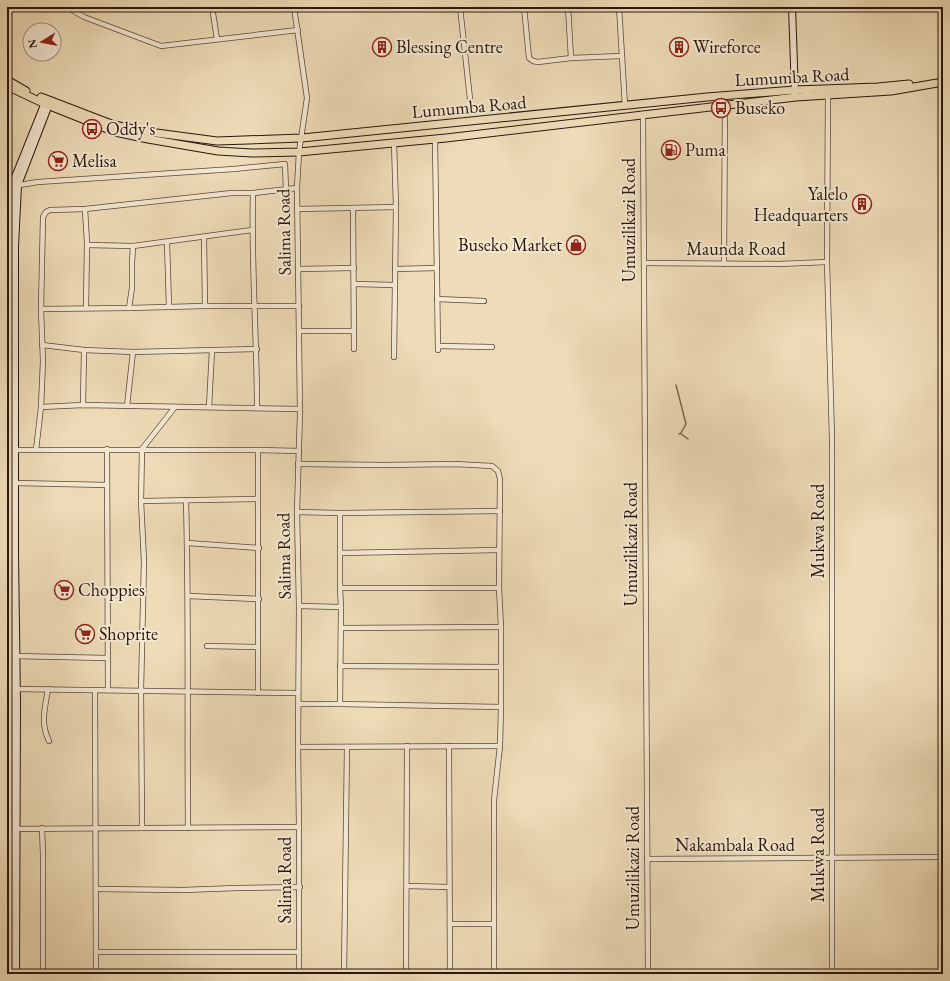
<svg xmlns="http://www.w3.org/2000/svg" width="950" height="981" viewBox="0 0 950 981" font-family="'EB Garamond',serif">
  <style>
    .lines { fill: none; stroke-linecap: round; stroke-linejoin: round }
    .stream { stroke: #776551; stroke-width: 1.5 }
    .street-casing { stroke: #5a4838; stroke-width: 6 }
    .secondary-casing { stroke: #29170d; stroke-width: 8 }
    .primary-casing { stroke: #29170d; stroke-width: 9 }
    .street { stroke: #f4e8d1; stroke-width: 4.5 }
    .secondary { stroke: #f4e8d1; stroke-width: 6 }
    .primary { stroke: #eedcb8; stroke-width: 7 }
    .labels { text-anchor: middle; stroke-width: 4; stroke-linejoin: round; paint-order: stroke }
    .poi-label { font-size: 18px; fill: #29170d; stroke: #f4e8d1; text-anchor: start }
    .street-label { font-size: 18px; fill: #29170d; stroke: #f4e8d1 }
  </style>
  <rect width="100%" height="100%" fill="#eedcb8"/>
  <filter id="stains"><feTurbulence type="fractalNoise" baseFrequency=".005" numOctaves="4"/><feColorMatrix values="0 0 0 0 .2 0 0 0 0 .09 0 0 0 0 .02 0 0 0 .5 -.17"/></filter>
  <radialGradient id="worn" r=".72"><stop offset=".6" stop-color="#630" stop-opacity="0"/><stop offset="1" stop-color="#630" stop-opacity=".3"/></radialGradient>
  <g class="lines">
    <g class="stream">
      <path d="M 676,385 L 686,424 L 681,433 L 679,434"/>
      <path d="M 681,434 L 688,439"/>
    </g>
    <defs>
      <g id="street">
        <path d="M 67,7 L 84,17 L 161,46 L 298,30"/>
        <path d="M 212,7 L 217,39"/>
        <path d="M 294,7 L 307,98 L 299,152 L 297,188 L 300,413 L 297,512 L 299,606 L 298,747 L 299,827 L 299,974"/>
        <path d="M 460,7 L 470,99"/>
        <path d="M 524,7 L 529,58 L 533,61 L 538,62 L 571,58 L 621,56"/>
        <path d="M 568,7 L 571,58"/>
        <path d="M 619,7 L 625,106"/>
        <path d="M 828,92 L 827,262 L 832,438 L 832,974"/>
        <path d="M 643,114 L 648,974"/>
        <path d="M 435,139 L 438,350"/>
        <path d="M 394,143 L 396,207 L 394,357"/>
        <path d="M 7,186 L 13,186 L 38,182 L 234,169 L 285,164 L 286,189"/>
        <path d="M 253,193 C 251,264 257,336 257,408"/>
        <path d="M 353,208 L 354,349"/>
        <path d="M 85,209 L 87,243 L 86,308"/>
        <path d="M 298,209 L 396,207"/>
        <path d="M 204,237 L 205,306"/>
        <path d="M 167,242 L 169,307"/>
        <path d="M 87,245 L 133,246 L 252,230"/>
        <path d="M 644,263 L 779,264 L 827,262"/>
        <path d="M 724,264 L 725,104"/>
        <path d="M 299,269 L 354,268"/>
        <path d="M 395,269 L 437,268"/>
        <path d="M 354,284 L 395,285"/>
        <path d="M 437,299 L 484,301"/>
        <path d="M 129,308 L 132,288 L 132,263 L 133,246"/>
        <path d="M 41,309 L 129,308 L 205,306 L 299,306"/>
        <path d="M 299,331 L 354,331"/>
        <path d="M 42,345 L 84,350 L 133,352 L 257,349"/>
        <path d="M 438,346 L 492,347"/>
        <path d="M 83,405 L 84,350"/>
        <path d="M 127,406 L 133,352"/>
        <path d="M 41,407 L 83,405 L 300,409"/>
        <path d="M 209,407 L 212,350"/>
        <path d="M 107,449 L 108,690"/>
        <path d="M 15,450 L 258,450 L 299,451"/>
        <path d="M 36,450 L 41,407 L 43,361 L 41,309 L 43,217 L 46,212 L 50,210 L 85,209 L 232,193 L 253,193 L 297,188"/>
        <path d="M 258,450 L 258,693"/>
        <path d="M 298,464 L 384,465 L 455,464 L 492,466 L 498,471 L 500,479 L 499,588 L 501,627 L 501,707 L 500,746 L 494,800 L 494,974"/>
        <path d="M 15,483 L 107,485"/>
        <path d="M 186,500 C 189,609 187,719 188,828"/>
        <path d="M 141,501 L 258,499"/>
        <path d="M 297,512 L 340,513 L 500,511"/>
        <path d="M 340,513 L 340,588 L 341,607 L 340,704"/>
        <path d="M 187,543 L 259,548"/>
        <path d="M 340,553 L 499,550"/>
        <path d="M 340,588 L 499,588"/>
        <path d="M 188,596 L 259,599"/>
        <path d="M 299,606 L 341,607"/>
        <path d="M 341,628 L 501,627"/>
        <path d="M 207,646 L 258,647"/>
        <path d="M 13,656 L 107,658"/>
        <path d="M 340,666 L 501,667"/>
        <path d="M 14,689 L 298,693"/>
        <path d="M 48,689 C 45,709 40,722 49,741"/>
        <path d="M 95,690 L 96,974"/>
        <path d="M 299,704 L 340,704 L 501,707"/>
        <path d="M 449,746 L 450,974"/>
        <path d="M 298,747 L 500,746"/>
        <path d="M 42,828 L 43,855 L 43,974"/>
        <path d="M 142,828 L 141,690 L 144,561 L 141,501 L 142,449 L 175,407"/>
        <path d="M 7,829 L 299,827"/>
        <path d="M 647,859 L 943,857"/>
        <path d="M 407,886 L 449,887"/>
        <path d="M 96,889 L 183,890 L 237,888 L 300,887"/>
        <path d="M 450,924 L 494,924"/>
        <path d="M 96,952 L 299,952"/>
        <path d="M 344,974 L 347,747"/>
        <path d="M 406,974 L 407,746"/>
      </g>
      <g id="secondary">
        <path d="M 792,7 L 795,93"/>
        <path d="M 10,974 L 13,702 L 9,553 L 9,319 L 13,186 L 15,177 L 46,100"/>
        <path d="M 16,974 L 17,702 L 15,554 L 15,246 L 18,185 L 50,102"/>
      </g>
      <g id="primary">
        <path d="M 7,80 L 26,91"/>
        <path d="M 7,86 L 45,104 L 115,132 L 148,139 L 218,151 L 252,153 L 299,152 L 446,138 L 796,97 L 891,91 L 943,82"/>
        <path d="M 41,97 L 114,125 L 149,132 L 217,141 L 302,138 L 707,97 L 795,90 L 878,87 L 909,84"/>
      </g>
    </defs>
    <use href="#street" class="street-casing"/>
    <use href="#secondary" class="secondary-casing"/>
    <use href="#primary" class="primary-casing"/>
    <use href="#street" class="street"/>
    <use href="#secondary" class="secondary"/>
    <use href="#primary" class="primary"/>
  </g>
  <defs>
    <symbol id="building-ring" viewBox="-11 -11 22 22"><circle r="9.5" fill="#f4e8d1" stroke="#8f2418" stroke-width="1.5"/><path d="M-4-6H4V6H1V3H-1V6H-4ZM-2.5-4.3h1.7v1.8h-1.7ZM.8-4.3h1.7v1.8H.8ZM-2.5-1h1.7V.8h-1.7ZM.8-1h1.7V.8H.8Z" fill="#8f2418"/></symbol>
    <symbol id="bus-ring" viewBox="-11 -11 22 22"><circle r="9.5" fill="#f4e8d1" stroke="#8f2418" stroke-width="1.5"/><path d="M-5-6H5V4H4V6H2V4H-2V6H-4V4H-5ZM-3.5-4V0h7V-4ZM-3.5 1.2v1.5H-2V1.2ZM2 1.2v1.5H3.5V1.2Z" fill="#8f2418"/></symbol>
    <symbol id="fuel-ring" viewBox="-11 -11 22 22"><circle r="9.5" fill="#f4e8d1" stroke="#8f2418" stroke-width="1.5"/><path d="M-5.5-6h7V0h2V4h1.3V-2.5L3-4.5l.8-.8L6-3V5H2.5V1h-1V6h-7ZM-4.2-4.7v3.2H.2V-4.7Z" fill="#8f2418"/></symbol>
    <symbol id="supermarket-ring" viewBox="-11 -11 22 22"><circle r="9.5" fill="#f4e8d1" stroke="#8f2418" stroke-width="1.5"/><path d="M-6-5.5h2.5l.6 2H6L4.5 2H-2.5L-4.4-4H-6ZM-1.5 3.2a1.3 1.3 0 1 0 .1 0ZM3 3.2a1.3 1.3 0 1 0 .1 0Z" fill="#8f2418"/></symbol>
    <symbol id="shop-ring" viewBox="-11 -11 22 22"><circle r="9.5" fill="#f4e8d1" stroke="#8f2418" stroke-width="1.5"/><path d="M-5-2.5h2.3a2.7 3.5 0 0 1 5.4 0H5L5.5 6h-11ZM-1.5-2.5h3a1.5 2.3 0 0 0-3 0Z" fill="#8f2418"/></symbol>
  </defs>
  <g fill-rule="evenodd">
    <use href="#building-ring" x="371" y="36" width="22" height="22"/>
    <use href="#building-ring" x="668" y="36" width="22" height="22"/>
    <use href="#bus-ring" x="710" y="97" width="22" height="22"/>
    <use href="#bus-ring" x="81" y="118" width="22" height="22"/>
    <use href="#fuel-ring" x="660" y="139" width="22" height="22"/>
    <use href="#supermarket-ring" x="47" y="150" width="22" height="22"/>
    <use href="#building-ring" x="851" y="193" width="22" height="22"/>
    <use href="#shop-ring" x="565" y="234" width="22" height="22"/>
    <use href="#supermarket-ring" x="53" y="579" width="22" height="22"/>
    <use href="#supermarket-ring" x="74" y="623" width="22" height="22"/>
  </g>
  <g class="labels">
    <g class="poi-label">
      <text x="396" y="53">Blessing Centre</text>
      <text x="693" y="53">Wireforce</text>
      <text x="735" y="114">Buseko</text>
      <text x="106" y="135">Oddy's</text>
      <text x="685" y="156">Puma</text>
      <text x="72" y="167">Melisa</text>
      <text x="848" y="200" text-anchor="end">Yalelo<tspan x="848" dy="21">Headquarters</tspan></text>
      <text x="562" y="251" text-anchor="end">Buseko Market</text>
      <text x="78" y="596">Choppies</text>
      <text x="99" y="640">Shoprite</text>
    </g>
    <g class="street-label">
      <text transform="translate(792 77) rotate(-3)" y="6">Lumumba Road</text>
      <text transform="translate(469 107) rotate(-5)" y="6">Lumumba Road</text>
      <text transform="translate(629 220) rotate(-90)" y="6">Umuzilikazi Road</text>
      <text transform="translate(284 232) rotate(-91)" y="6">Salima Road</text>
      <text x="736" y="255">Maunda Road</text>
      <text transform="translate(818 531) rotate(-90)" y="6">Mukwa Road</text>
      <text transform="translate(631 544) rotate(-90)" y="6">Umuzilikazi Road</text>
      <text transform="translate(284 556) rotate(-91)" y="6">Salima Road</text>
      <text x="735" y="851">Nakambala Road</text>
      <text transform="translate(818 855) rotate(-90)" y="6">Mukwa Road</text>
      <text transform="translate(633 868) rotate(-90)" y="6">Umuzilikazi Road</text>
      <text transform="translate(285 880) rotate(-90)" y="6">Salima Road</text>
    </g>
  </g>
  <rect width="950" height="981" fill="none" stroke="#eedcb8" stroke-width="24"/>
  <rect x="8" y="8" width="934" height="965" fill="none" stroke="#29170d" stroke-width="2"/>
  <rect x="12" y="12" width="926" height="957" fill="none" stroke="#29170d"/>
  <g transform="translate(42 42) rotate(259)"><circle r="19" fill="#f4e8d1" stroke="#a39483"/>
  <path d="M0-3L7 15L0 10L-7 15Z" fill="#8f2418"/>
  <text y="-6" font-size="11" font-weight="bold" text-anchor="middle" fill="#29170d">N</text>
  </g>
  <rect width="100%" height="100%" filter="url(#stains)"/>
  <rect width="100%" height="100%" fill="url(#worn)"/>
</svg>
